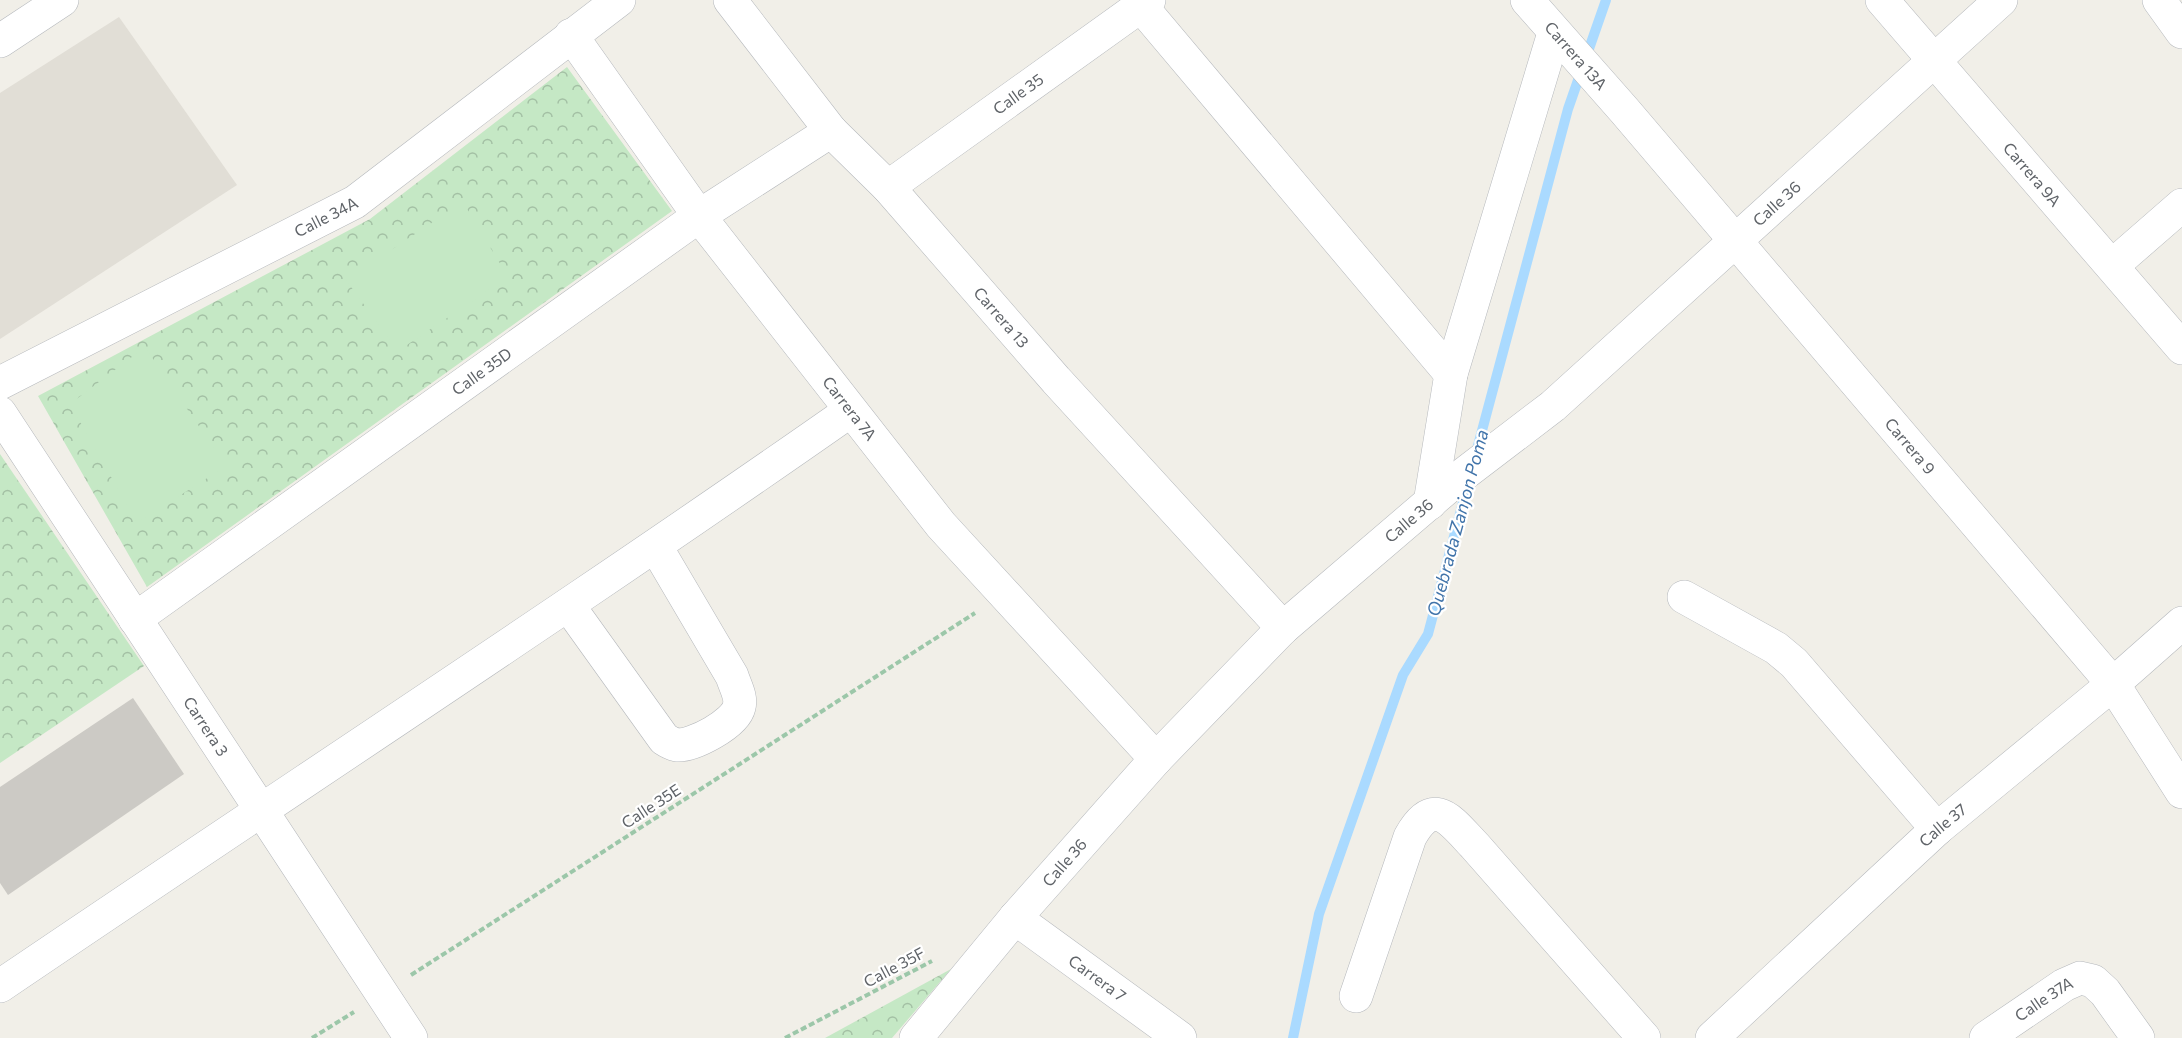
<svg xmlns="http://www.w3.org/2000/svg" width="2182" height="1038" viewBox="0 0 2182 1038" font-family="Commissioner,sans-serif">
  <style>
    .education { fill: #e1ded6 }
    .park { fill: url(#park-crowns) }
    .pitch { fill: #c5e8c5 }
    .lines { fill: none; stroke-linecap: round; stroke-linejoin: round }
    .stream { stroke: #aadaff; stroke-width: 10 }
    .building { fill: #cccac5 }
    .minor-casing { stroke: #b5b8bc; stroke-width: 34 }
    .path { stroke: #9cc7a9; stroke-width: 4; stroke-dasharray: 6 3; stroke-linecap: butt }
    .minor { stroke: #fff; stroke-width: 33 }
    .labels { text-anchor: middle; stroke-width: 4.5; stroke-linejoin: round; paint-order: stroke }
    .street-label { font-size: 16px; fill: #5f6368; stroke: #fff }
    .water-label { font-size: 18px; font-style: italic; fill: #4174aa; stroke: #fff }
  </style>
  <defs>
    <pattern id="park-crowns" width="20" height="18" patternUnits="userSpaceOnUse" patternTransform="scale(1.5)"><rect width="20" height="18" fill="#c5e8c5"/><path d="M2 6a3 3 0 1 1 6 0M12 15a3 3 0 1 1 6 0" fill="none" stroke="#a3c0a4"/></pattern>
  </defs>
  <rect width="100%" height="100%" fill="#f1efe8"/>
  <path class="education" d="M 119,17 L 237,185 L 0,339 L 0,93 Z"/>
  <g class="park">
    <path d="M 567,67 L 672,211 L 147,587 L 38,396 L 370,219 Z"/>
    <path d="M 0,454 L 144,666 L 0,763 Z"/>
    <path d="M 951,969 L 892,1038 L 825,1038 Z"/>
  </g>
  <g class="pitch">
    <path d="M 463,202 L 508,277 L 398,351 L 346,280 Z"/>
    <path d="M 145,347 L 226,466 L 137,523 L 70,404 Z"/>
  </g>
  <g class="lines">
    <g class="stream">
      <path d="M 1476,453 L 1568,109 L 1606,0"/>
      <path d="M 1293,1038 L 1319,914 L 1403,675 L 1428,634 L 1469,480"/>
    </g>
  </g>
  <path class="building" d="M 133,698 L 184,774 L 8,895 L 0,883 L 0,787 Z"/>
  <g class="lines">
    <defs>
      <g id="minor">
        <path id="s1" d="M 730,0 L 831,131 L 888,187 L 1056,380 L 1283,628"/>
        <path id="s2" d="M 1527,0 L 1624,110 L 2113,684 L 2182,792"/>
        <path id="s3" d="M 1882,0 L 2182,348"/>
        <path d="M 2159,0 L 2182,32"/>
        <path d="M 1141,6 L 1451,374"/>
        <path id="s4" d="M 571,35 L 699,216 L 941,525 L 1156,759"/>
        <path d="M 0,41 L 62,0"/>
        <path id="s5" d="M 888,187 L 1149,0"/>
        <path d="M 2112,266 L 2182,205"/>
        <path id="s6" d="M 0,383 L 355,202 L 619,0"/>
        <path id="s7" d="M 0,413 L 411,1038"/>
        <path d="M 1430,503 L 1451,374 L 1554,33"/>
        <path d="M 1684,597 L 1776,648 L 1794,663 L 1937,829"/>
        <path d="M 568,605 L 664,739 C 667,741 673,744 677,745 C 693,746 735,724 739,707 C 742,697 735,686 732,676 L 656,547"/>
        <path id="s8" d="M 135,619 L 699,216 L 831,131"/>
        <path id="s9" d="M 1015,918 L 1180,1038"/>
        <path d="M 0,986 C 283,794 570,607 850,411"/>
        <path d="M 1356,996 L 1410,837 C 1434,794 1451,821 1475,846 L 1644,1038"/>
        <path id="s10" d="M 916,1038 L 1015,918 L 1156,759 L 1283,628 L 1456,480 L 1553,406 L 2001,0"/>
        <path id="s11" d="M 1712,1038 L 1937,829 L 2113,684 L 2182,623"/>
        <path id="s12" d="M 1986,1038 L 2064,985 L 2080,978 L 2093,981 L 2105,992 L 2138,1038"/>
      </g>
    </defs>
    <use href="#minor" class="minor-casing"/>
    <g class="path">
      <path d="M 411,975 L 975,613"/>
      <path d="M 312,1038 L 354,1012"/>
      <path d="M 785,1038 L 932,961"/>
    </g>
    <use href="#minor" class="minor"/>
  </g>
  <g class="labels">
    <g class="street-label">
      <text dy="6" stroke="none"><textPath href="#s2" startOffset="74">Carrera 13A</textPath></text>
      <text dy="6" stroke="none"><textPath href="#s5" startOffset="160">Calle 35</textPath></text>
      <text dy="6" stroke="none"><textPath href="#s3" startOffset="230">Carrera 9A</textPath></text>
      <text dy="6" stroke="none"><textPath href="#s10" startOffset="1202">Calle 36</textPath></text>
      <text dy="6" stroke="none"><textPath href="#s6" startOffset="366">Calle 34A</textPath></text>
      <text dy="6" stroke="none"><textPath href="#s1" startOffset="418">Carrera 13</textPath></text>
      <text dy="6" stroke="none"><textPath href="#s8" startOffset="426">Calle 35D</textPath></text>
      <text dy="6" stroke="none"><textPath href="#s4" startOffset="466">Carrera 7A</textPath></text>
      <text dy="6" stroke="none"><textPath href="#s2" startOffset="588">Carrera 9</textPath></text>
      <text dy="6" stroke="none"><textPath href="#s10" startOffset="716">Calle 36</textPath></text>
      <text dy="6" stroke="none"><textPath href="#s7" startOffset="375">Carrera 3</textPath></text>
      <text transform="translate(651 806) rotate(-33)" y="6">Calle 35E</text>
      <text dy="6" stroke="none"><textPath href="#s11" startOffset="314">Calle 37</textPath></text>
      <text dy="6" stroke="none"><textPath href="#s10" startOffset="230">Calle 36</textPath></text>
      <text transform="translate(894 967) rotate(-28)" y="6">Calle 35F</text>
      <text dy="6" stroke="none"><textPath href="#s9" startOffset="102">Carrera 7</textPath></text>
      <text dy="6" stroke="none"><textPath href="#s12" startOffset="70">Calle 37A</textPath></text>
    </g>
    <g class="water-label">
      <text transform="translate(1458 523) rotate(-75)" y="6">Quebrada Zanjon Poma</text>
    </g>
  </g>
</svg>
